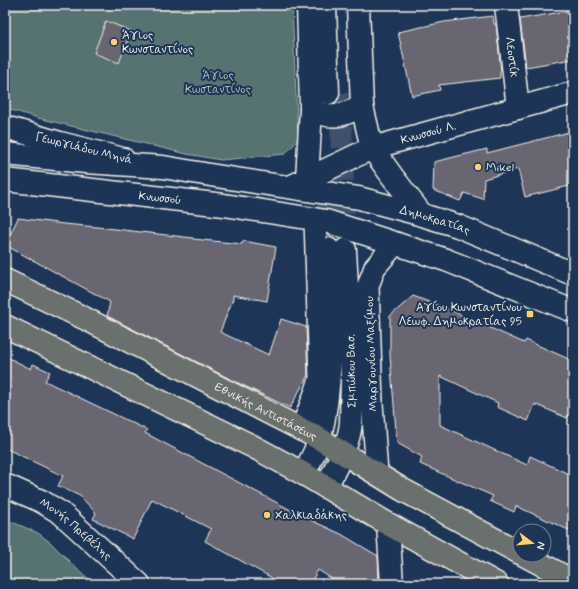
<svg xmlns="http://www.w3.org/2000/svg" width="578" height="589" viewBox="0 0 578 589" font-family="Mynerve,sans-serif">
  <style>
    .green { fill: #567371; stroke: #a5b2ac }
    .building { fill: #686671; stroke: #f4f1e8 }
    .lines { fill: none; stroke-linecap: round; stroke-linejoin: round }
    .secondary-tunnel { stroke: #3d516d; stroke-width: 22; stroke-dasharray: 22 11; stroke-linecap: butt }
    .pedestrian-casing { stroke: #f4f1e8; stroke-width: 24 }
    .minor-casing { stroke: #f4f1e8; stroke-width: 25 }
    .tertiary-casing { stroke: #f4f1e8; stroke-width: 25 }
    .secondary-casing { stroke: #f4f1e8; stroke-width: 25 }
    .primary-casing { stroke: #f4f1e8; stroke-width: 25 }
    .pedestrian { stroke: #1d3557; stroke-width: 21 }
    .minor { stroke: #1d3557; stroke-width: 22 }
    .tertiary { stroke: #1d3557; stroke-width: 22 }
    .secondary { stroke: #1d3557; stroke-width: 22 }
    .primary { stroke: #6b706d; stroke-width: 22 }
    .poi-dot { fill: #ffd166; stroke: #1d3557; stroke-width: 1.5 }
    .labels { text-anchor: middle; stroke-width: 4; stroke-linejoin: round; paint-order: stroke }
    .poi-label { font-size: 12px; fill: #f4f1e8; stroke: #1d3557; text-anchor: start }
    .street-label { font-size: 12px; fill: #f4f1e8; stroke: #1d3557 }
    .park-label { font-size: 12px; fill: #b5bfb8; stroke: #1d3557 }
  </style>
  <rect width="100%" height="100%" fill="#1d3557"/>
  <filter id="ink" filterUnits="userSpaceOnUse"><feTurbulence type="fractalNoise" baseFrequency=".025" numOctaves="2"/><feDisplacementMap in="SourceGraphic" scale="8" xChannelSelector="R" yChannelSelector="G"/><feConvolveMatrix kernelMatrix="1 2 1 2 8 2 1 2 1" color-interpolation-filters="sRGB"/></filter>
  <g filter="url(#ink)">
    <g class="green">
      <path d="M 5,5 L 292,5 L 298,140 L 285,154 L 221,160 L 187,154 L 38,118 L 5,108 Z"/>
      <path d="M 5,519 L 38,533 L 51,543 L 77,569 L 95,584 L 5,584 Z"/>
    </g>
    <g class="building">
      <path d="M 573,10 L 573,59 L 526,67 L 520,19 Z"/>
      <path d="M 493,16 L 494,24 L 496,24 L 501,71 L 500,72 L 500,78 L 439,85 L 440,90 L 412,96 L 398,32 L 444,22 Z"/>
      <path d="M 106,21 L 131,31 L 119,63 L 94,53 Z"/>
      <path d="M 573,131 L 573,185 L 525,197 L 518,169 L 484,179 L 483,199 L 464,193 L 460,201 L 433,190 L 434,162 L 487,149 L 487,153 Z"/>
      <path d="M 18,218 L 64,224 L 97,227 L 193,238 L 193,239 L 242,244 L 243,241 L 276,247 L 267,301 L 233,295 L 233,299 L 220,332 L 269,355 L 281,319 L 306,327 L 308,375 L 290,408 L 228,378 L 107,316 L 110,302 L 5,245 Z"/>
      <path d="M 413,296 L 448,309 L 524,343 L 526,340 L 573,361 L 573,404 L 567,418 L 535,404 L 528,421 L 497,407 L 498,403 L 440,376 L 440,425 L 527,465 L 530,456 L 573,476 L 573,532 L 516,506 L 514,512 L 490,501 L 493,496 L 420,464 L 422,457 L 397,443 L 390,356 L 390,316 Z"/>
      <path d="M 5,356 L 31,369 L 33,364 L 50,372 L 45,381 L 147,430 L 145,433 L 304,517 L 341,534 L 378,556 L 379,584 L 340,584 L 318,570 L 310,584 L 269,584 L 272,578 L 205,541 L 211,529 L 152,499 L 133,539 L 93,519 L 96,513 L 80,496 L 58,486 L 63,476 L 5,448 Z"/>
    </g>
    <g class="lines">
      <g class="secondary-tunnel">
        <path d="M 340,93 L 345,245"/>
        <path d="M 328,249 L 328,174"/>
      </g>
      <defs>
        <g id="pedestrian">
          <path d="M 301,430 L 320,380 L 315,219"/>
          <path d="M 377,474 L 372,403 L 368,286 L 375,267 L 396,243"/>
        </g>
        <g id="minor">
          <path id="s1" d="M 506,5 L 518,108"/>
          <path d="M 5,127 L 60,143 L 123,159"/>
          <path id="s2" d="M 5,485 L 41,501 L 61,513 L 139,584"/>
          <path d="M 388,524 L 392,584"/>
        </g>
        <g id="tertiary">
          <path d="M 358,5 L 362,106 L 372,148"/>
          <path d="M 311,109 C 331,120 343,116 362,106"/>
          <path d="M 307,179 L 311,109 L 308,5"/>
          <path id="s3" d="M 290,187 L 372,148 L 573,93"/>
        </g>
        <g id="secondary">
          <path d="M 325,5 L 328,93"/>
          <path d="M 372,148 L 392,176 L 422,215"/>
          <path id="s4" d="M 5,154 L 86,162 L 163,167 L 216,176 L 359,198 L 422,215 L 458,226 L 573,274"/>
          <path id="s5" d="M 5,180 L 224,205 L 326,221 L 446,260 L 573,311"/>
          <path d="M 304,474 C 309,462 317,450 320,437 C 335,376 329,312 328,249"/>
          <path d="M 326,487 C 336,466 349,446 351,422 L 352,378 L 345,250"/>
        </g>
        <g id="primary">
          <path id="s6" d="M 5,280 L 84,318 L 320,439 L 403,490 L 520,553"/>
          <path d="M 5,326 L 252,446 L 304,474 L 388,524 L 497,584"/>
          <path d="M 524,555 L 573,581"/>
        </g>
      </defs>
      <use href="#pedestrian" class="pedestrian-casing"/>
      <use href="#minor" class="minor-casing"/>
      <use href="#tertiary" class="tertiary-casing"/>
      <use href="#secondary" class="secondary-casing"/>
      <use href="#primary" class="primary-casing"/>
      <use href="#pedestrian" class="pedestrian"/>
      <use href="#minor" class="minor"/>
      <use href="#tertiary" class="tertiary"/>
      <use href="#secondary" class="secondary"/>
      <use href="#primary" class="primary"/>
    </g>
  </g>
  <g class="poi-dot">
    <circle cx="114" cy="42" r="4"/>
    <circle cx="478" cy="167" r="4"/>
    <rect x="526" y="310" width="8" height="8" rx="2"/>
    <circle cx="267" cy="515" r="4"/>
  </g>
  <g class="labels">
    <g class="poi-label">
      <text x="122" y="39">Άγιος<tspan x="122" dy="14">Κωνσταντίνος</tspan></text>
      <text x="486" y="171">Mikel</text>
      <text x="522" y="311" text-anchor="end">Αγίου Κωνσταντίνου<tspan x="522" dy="14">Λεωφ. Δημοκρατίας 95</tspan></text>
      <text x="275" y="519">Χαλκιαδάκης</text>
    </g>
    <g class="street-label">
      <text dy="4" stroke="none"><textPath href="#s1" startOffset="52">Λεοστίκ</textPath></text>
      <text dy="4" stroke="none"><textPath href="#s3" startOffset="149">Κνωσσού Λ.</textPath></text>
      <text transform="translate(84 148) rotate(14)" y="4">Γεωργιάδου Μηνά</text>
      <text dy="4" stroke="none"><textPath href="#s5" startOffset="156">Κνωσσού</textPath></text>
      <text dy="4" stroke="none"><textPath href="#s4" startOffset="436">Δημοκρατίας</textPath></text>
      <text transform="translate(371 354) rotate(-92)" y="4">Μαργουνίου Μαξίμου</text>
      <text transform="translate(351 371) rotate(-91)" y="4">Σμπώκου Βασ.</text>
      <text dy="4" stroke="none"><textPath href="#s6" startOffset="292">Εθνικής Αντιστάσεως</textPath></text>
      <text dy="4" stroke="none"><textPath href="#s2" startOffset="84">Μονής Πρεβέλης</textPath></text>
    </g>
    <g class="park-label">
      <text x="218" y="79">Άγιος<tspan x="218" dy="14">Κωσταντίνος</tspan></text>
    </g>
  </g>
  <rect width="578" height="589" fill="none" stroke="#1d3557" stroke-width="20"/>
  <rect x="10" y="10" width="558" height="569" fill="none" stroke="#f4f1e8" stroke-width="1.5" filter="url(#ink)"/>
  <g transform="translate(532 543) rotate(106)"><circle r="19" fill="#1d3557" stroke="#738091"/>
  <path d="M0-3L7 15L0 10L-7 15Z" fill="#ffd166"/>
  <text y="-6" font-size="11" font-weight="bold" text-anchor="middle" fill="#f4f1e8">N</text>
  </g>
</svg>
